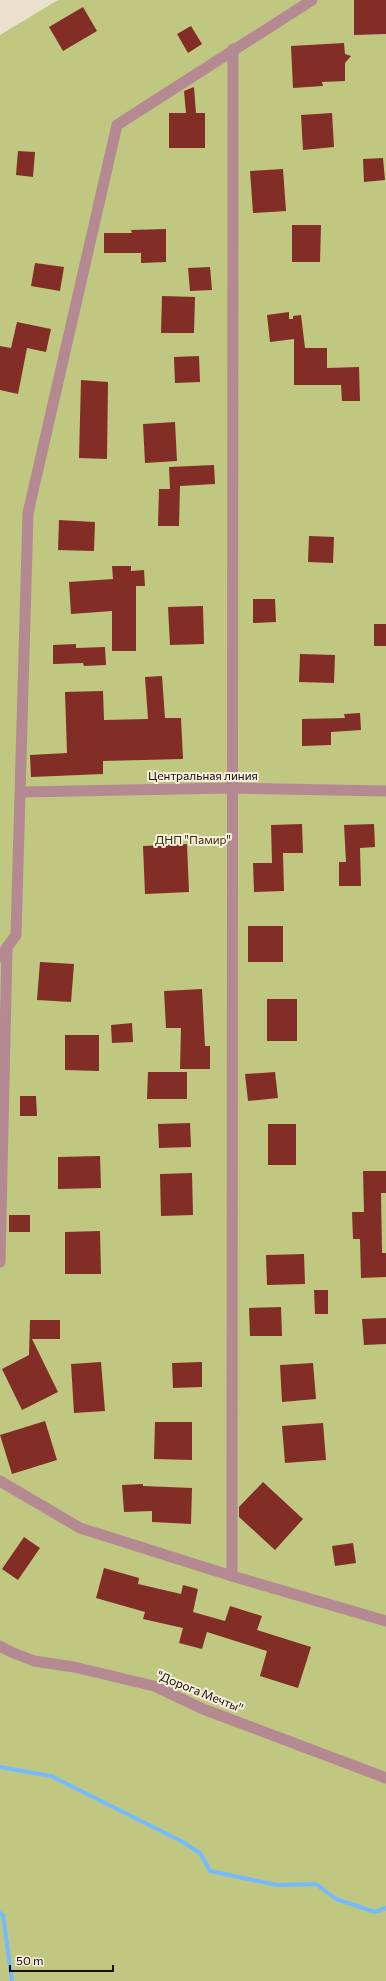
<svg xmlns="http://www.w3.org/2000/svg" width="386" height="1981" viewBox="0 0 386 1981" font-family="Commissioner,sans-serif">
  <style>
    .green { fill: #c0c781 }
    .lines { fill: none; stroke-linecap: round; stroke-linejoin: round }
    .stream { stroke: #74bafd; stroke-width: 4 }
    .building { fill: #822d26 }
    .street { stroke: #b48991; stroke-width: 11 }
    .labels { text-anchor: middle; stroke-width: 4; stroke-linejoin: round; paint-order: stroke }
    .street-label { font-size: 12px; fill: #130f09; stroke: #f9eddb }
    .park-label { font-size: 12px; fill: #32340b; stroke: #f9eddb }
  </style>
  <rect width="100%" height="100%" fill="#ebe0ce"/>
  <path class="green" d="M 58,0 L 386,0 L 386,1981 L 0,1981 L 0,35 Z"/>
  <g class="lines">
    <g class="stream">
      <path d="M 0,1767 L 51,1776 L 181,1841 L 200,1853 L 210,1871 L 277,1885 L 316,1884 L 336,1899 L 375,1912 L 386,1908"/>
      <path d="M 0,1913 L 3,1915 L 12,1981"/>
    </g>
  </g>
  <g class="building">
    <path d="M 354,0 L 386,0 L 386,34 L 354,35 Z"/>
    <path d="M 83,7 L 97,31 L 63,51 L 49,27 Z"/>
    <path d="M 191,26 L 202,44 L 188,53 L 177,34 Z"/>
    <path d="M 344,43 L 345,54 L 351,56 L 345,63 L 345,81 L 322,82 L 323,86 L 293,88 L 291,46 Z"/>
    <path d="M 194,87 L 196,113 L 205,113 L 205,148 L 169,148 L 169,113 L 186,113 L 184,91 Z"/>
    <path d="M 332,113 L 334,147 L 303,150 L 301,115 Z"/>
    <path d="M 18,151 L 35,152 L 33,177 L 16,175 Z"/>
    <path d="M 383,158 L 385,180 L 364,182 L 363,159 Z"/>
    <path d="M 283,169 L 286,211 L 253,213 L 250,171 Z"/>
    <path d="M 292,225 L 321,225 L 320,262 L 292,262 Z"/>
    <path d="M 166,229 L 166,262 L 141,263 L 141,253 L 104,253 L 104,233 L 132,233 L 131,230 Z"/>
    <path d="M 35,263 L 64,267 L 60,291 L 31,286 Z"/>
    <path d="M 210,267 L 212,290 L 190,291 L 188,268 Z"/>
    <path d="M 162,296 L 195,297 L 194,333 L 161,333 Z"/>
    <path d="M 289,312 L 289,319 L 293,319 L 293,316 L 301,315 L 305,348 L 327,348 L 327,368 L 359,367 L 360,401 L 342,401 L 341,385 L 294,385 L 294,339 L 270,342 L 267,315 Z"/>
    <path d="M 17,322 L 51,329 L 46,352 L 27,348 L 18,394 L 0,390 L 0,346 L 11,348 Z"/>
    <path d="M 199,356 L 200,382 L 175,383 L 174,357 Z"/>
    <path d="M 81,380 L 108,382 L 107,459 L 79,458 Z"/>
    <path d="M 175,422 L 177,461 L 145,463 L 143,424 Z"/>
    <path d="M 214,465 L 215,484 L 180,486 L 179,526 L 158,526 L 159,489 L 170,489 L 169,467 Z"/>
    <path d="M 59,520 L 95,522 L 94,551 L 58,550 Z"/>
    <path d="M 309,536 L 334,537 L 333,563 L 308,562 Z"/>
    <path d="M 112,566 L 131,566 L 131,571 L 144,570 L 145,586 L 136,586 L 136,651 L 112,651 L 112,611 L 71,614 L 69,582 L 113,579 Z"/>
    <path d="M 253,599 L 275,599 L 276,622 L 253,623 Z"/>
    <path d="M 203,606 L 204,644 L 170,645 L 168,607 Z"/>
    <rect x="374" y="624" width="12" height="22"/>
    <path d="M 76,644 L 76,648 L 105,647 L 106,665 L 84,666 L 83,663 L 53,664 L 53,645 Z"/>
    <path d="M 300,654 L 335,655 L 334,683 L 299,682 Z"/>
    <path d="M 162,676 L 165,718 L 181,718 L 183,759 L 103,761 L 103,774 L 31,777 L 30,755 L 67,753 L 65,692 L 103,691 L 104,720 L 148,719 L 145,677 Z"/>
    <path d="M 360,713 L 361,730 L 331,732 L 331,745 L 302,746 L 302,719 L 345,718 L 344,714 Z"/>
    <path d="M 302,824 L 303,853 L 283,853 L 284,891 L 254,892 L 253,863 L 272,863 L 271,825 Z"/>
    <path d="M 374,824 L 375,847 L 360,848 L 361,886 L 339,886 L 339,862 L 346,862 L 344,825 Z"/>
    <path d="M 187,844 L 189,892 L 145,894 L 143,846 Z"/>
    <rect x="248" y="926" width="35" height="36"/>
    <path d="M 40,962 L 74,964 L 71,1002 L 37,1000 Z"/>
    <path d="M 202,989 L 205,1046 L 210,1046 L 210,1069 L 180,1069 L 181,1028 L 166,1028 L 164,991 Z"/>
    <rect x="267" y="999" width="30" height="42"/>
    <path d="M 132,1023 L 133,1042 L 112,1043 L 111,1025 Z"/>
    <path d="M 65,1035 L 99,1035 L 99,1071 L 65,1070 Z"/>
    <path d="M 148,1072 L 187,1072 L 187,1099 L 147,1099 Z"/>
    <path d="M 275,1072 L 278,1098 L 248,1101 L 245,1074 Z"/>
    <path d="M 20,1096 L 36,1096 L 37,1116 L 20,1116 Z"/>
    <path d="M 190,1123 L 191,1147 L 159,1148 L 158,1124 Z"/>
    <rect x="268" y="1124" width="28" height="41"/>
    <path d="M 100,1156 L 101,1188 L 58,1189 L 58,1157 Z"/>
    <path d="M 363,1171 L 386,1171 L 386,1193 L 381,1193 L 382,1253 L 386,1253 L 386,1277 L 361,1278 L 360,1239 L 353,1239 L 352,1212 L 364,1212 Z"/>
    <path d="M 192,1173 L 193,1215 L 161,1216 L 160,1174 Z"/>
    <rect x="9" y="1215" width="21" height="17"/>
    <path d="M 100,1231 L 101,1274 L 65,1274 L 65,1232 Z"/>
    <path d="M 304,1254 L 305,1284 L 267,1285 L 266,1255 Z"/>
    <path d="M 314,1290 L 328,1290 L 328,1314 L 315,1314 Z"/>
    <path d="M 281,1307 L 282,1336 L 250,1336 L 249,1308 Z"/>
    <path d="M 386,1318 L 386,1344 L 364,1345 L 362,1319 Z"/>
    <path d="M 30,1320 L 60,1320 L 60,1339 L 32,1339 L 58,1392 L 22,1410 L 2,1369 L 29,1355 Z"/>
    <path d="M 101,1362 L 105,1411 L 74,1413 L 71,1364 Z"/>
    <path d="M 202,1362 L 202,1387 L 173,1388 L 172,1363 Z"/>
    <path d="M 313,1363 L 316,1399 L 282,1402 L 280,1365 Z"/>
    <path d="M 45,1421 L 57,1460 L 12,1474 L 0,1435 Z"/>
    <path d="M 155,1422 L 192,1422 L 192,1460 L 154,1459 Z"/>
    <path d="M 323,1423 L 326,1460 L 285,1463 L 282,1426 Z"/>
    <path d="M 263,1482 L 303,1519 L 275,1550 L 239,1517 L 239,1507 Z"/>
    <path d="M 143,1484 L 143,1486 L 192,1488 L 191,1524 L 152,1522 L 152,1511 L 124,1512 L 122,1485 Z"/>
    <path d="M 24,1537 L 40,1548 L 18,1580 L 2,1569 Z"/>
    <path d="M 353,1543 L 356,1563 L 335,1566 L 332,1546 Z"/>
    <path d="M 104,1568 L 139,1578 L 138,1584 L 181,1594 L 183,1585 L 198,1589 L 193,1612 L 225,1621 L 230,1606 L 262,1616 L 257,1630 L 311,1647 L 298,1688 L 260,1676 L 267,1651 L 207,1632 L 202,1649 L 179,1643 L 183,1628 L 143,1619 L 145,1612 L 96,1598 Z"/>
  </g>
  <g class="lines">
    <g class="street">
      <path d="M 21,792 L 231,788 L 386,791"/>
      <path d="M 0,957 L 16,935 L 28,513 L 117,125 L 312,0"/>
      <path d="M 0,1262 L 7,947"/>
      <path d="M 0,1481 L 80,1528 L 232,1576 L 386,1621"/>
      <path d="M 232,1576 L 233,49"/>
      <path d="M 0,1646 L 11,1652 L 34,1661 L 74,1667 L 154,1686 L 203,1709 L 386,1778"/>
    </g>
  </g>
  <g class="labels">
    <g class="street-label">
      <text x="203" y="780">Центральная линия</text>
      <text transform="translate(200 1692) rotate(22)" y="4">"Дорога Мечты''</text>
    </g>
    <g class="park-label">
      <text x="193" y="844">ДНП "Памир"</text>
    </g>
  </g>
  <path d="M10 1965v6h103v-6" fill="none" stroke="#130f09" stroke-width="2"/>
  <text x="16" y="1965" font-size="12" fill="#130f09" stroke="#f9eddb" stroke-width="3" paint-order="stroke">50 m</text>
</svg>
